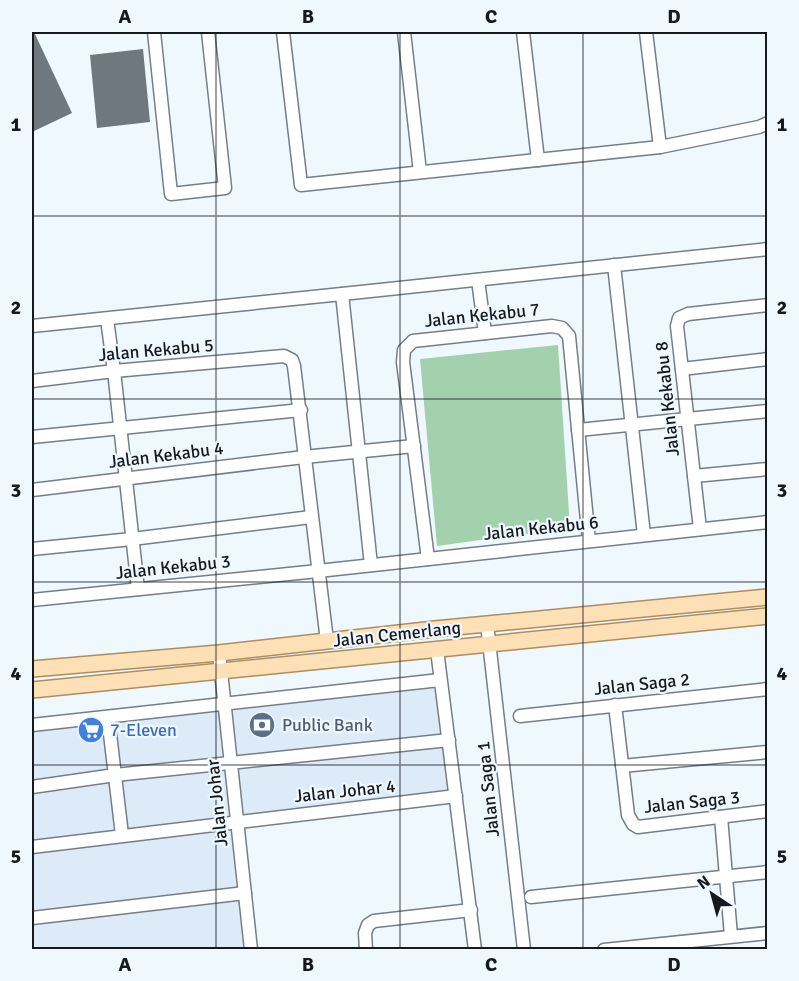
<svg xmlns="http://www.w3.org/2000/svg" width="799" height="981" viewBox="0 0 799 981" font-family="Signika,sans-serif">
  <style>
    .built { fill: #ddebf9 }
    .garden { fill: #a4d1ad }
    .building { fill: #70787f }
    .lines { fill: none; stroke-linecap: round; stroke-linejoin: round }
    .minor-casing { stroke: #767e85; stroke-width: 15 }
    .major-casing { stroke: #ac8e5f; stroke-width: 18 }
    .minor { stroke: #fff; stroke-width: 12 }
    .major { stroke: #fde0b5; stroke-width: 15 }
    .grid { fill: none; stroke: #171a1d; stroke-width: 1.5; stroke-opacity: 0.55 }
    .labels { text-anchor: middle; stroke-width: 4.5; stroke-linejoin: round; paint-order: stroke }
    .street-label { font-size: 18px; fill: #171a1d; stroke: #eff7ff }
    .service-label { font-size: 18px; fill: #4e5e75; stroke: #eff7ff; text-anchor: start }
    .shop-label { font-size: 18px; fill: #366cbe; stroke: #eff7ff; text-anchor: start }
    .neatline { fill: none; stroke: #171a1d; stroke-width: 2 }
    .grid-label { font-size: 20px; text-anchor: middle; font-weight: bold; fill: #171a1d }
  </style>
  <rect width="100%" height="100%" fill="#eff7ff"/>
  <path class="built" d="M 437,684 L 451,793 L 232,817 L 246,949 L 32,949 L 32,730 Z"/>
  <path class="garden" d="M 558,345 L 570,528 L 437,546 L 420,359 Z"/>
  <g class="building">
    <path d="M 32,32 L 34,32 L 72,113 L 32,132 Z"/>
    <path d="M 143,49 L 150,122 L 97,128 L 90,55 Z"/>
  </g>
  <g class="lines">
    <defs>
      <g id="minor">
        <path d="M 154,32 L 171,194 L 225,188 L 208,32"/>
        <path d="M 283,32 L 301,185 L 660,147 L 759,127 L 768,123"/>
        <path d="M 404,32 L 420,172"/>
        <path d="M 523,32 L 538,160"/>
        <path d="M 646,32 L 660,147"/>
        <path d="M 614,265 L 644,535"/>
        <path d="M 478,280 L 485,333"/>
        <path d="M 107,319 L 114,371 L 138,589"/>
        <path d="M 32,326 L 342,294"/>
        <path d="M 682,369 L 768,359"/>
        <path d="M 32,381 L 114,371 L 284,356 L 292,360 L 294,366 L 327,641"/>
        <path d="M 578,430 L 768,411"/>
        <path d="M 32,437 L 301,410"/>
        <path d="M 694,476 L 768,469"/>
        <path d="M 32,490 L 304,457 L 414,446"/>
        <path d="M 700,529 L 677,326 L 679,318 L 688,314 L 768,305"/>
        <path d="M 32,549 L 132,539 L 311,517"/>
        <path d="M 428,559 L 403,362 L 404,350 L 413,341 L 552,326 L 562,328 L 569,336 L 589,541"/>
        <path d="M 371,565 L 342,294 L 768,249"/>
        <path d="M 32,600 L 318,571 L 768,522"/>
        <path d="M 487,624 L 524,950"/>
        <path d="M 437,650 L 475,950"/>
        <path d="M 219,653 L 251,950"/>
        <path d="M 615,705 L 628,815 L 633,824 L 638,827 L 768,811"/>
        <path d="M 520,716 L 768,689"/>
        <path d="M 108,717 L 122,835"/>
        <path d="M 32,725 L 440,680"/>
        <path d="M 622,766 L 768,752"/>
        <path d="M 32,787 L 115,775 L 449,740"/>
        <path d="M 721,817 L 731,936"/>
        <path d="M 32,847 L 456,796"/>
        <path d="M 531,897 L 768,872"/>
        <path d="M 32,918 L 245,893"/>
        <path d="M 366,950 L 365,933 L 368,925 L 374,921 L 471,910"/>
        <path d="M 604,950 L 768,933"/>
      </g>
      <g id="major">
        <path d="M 32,669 L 219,653 L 435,629 L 768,597"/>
        <path d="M 32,690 C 277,667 522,639 768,616"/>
      </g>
    </defs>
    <use href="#minor" class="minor-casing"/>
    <use href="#major" class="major-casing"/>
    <use href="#minor" class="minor"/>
    <use href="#major" class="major"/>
  </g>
  <path class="grid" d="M 216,32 L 216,950M 400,32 L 400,950M 583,32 L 583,950M 32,216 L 768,216M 32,399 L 768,399M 32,582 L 768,582M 32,765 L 768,765"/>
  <defs>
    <symbol id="bank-disc" viewBox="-11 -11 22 22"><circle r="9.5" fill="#5c6f8a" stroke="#eff7ff"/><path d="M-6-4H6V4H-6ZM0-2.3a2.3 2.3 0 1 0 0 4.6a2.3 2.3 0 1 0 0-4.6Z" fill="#fff"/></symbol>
    <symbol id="supermarket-disc" viewBox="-11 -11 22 22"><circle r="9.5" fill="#3f7fe0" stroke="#eff7ff"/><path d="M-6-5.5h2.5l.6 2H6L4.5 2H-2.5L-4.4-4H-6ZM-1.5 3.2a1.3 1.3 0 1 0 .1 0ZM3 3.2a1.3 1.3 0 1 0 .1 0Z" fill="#fff"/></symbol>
  </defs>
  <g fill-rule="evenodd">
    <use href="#bank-disc" x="247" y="710" width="30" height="30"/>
    <use href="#supermarket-disc" x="76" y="715" width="30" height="30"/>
  </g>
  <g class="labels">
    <g class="street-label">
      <text transform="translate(482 315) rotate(-6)" y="6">Jalan Kekabu 7</text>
      <text transform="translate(156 350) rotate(-5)" y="6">Jalan Kekabu 5</text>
      <text transform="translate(667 399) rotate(-96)" y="6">Jalan Kekabu 8</text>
      <text transform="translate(166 455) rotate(-7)" y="6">Jalan Kekabu 4</text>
      <text transform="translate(541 528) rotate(-6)" y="6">Jalan Kekabu 6</text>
      <text transform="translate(173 567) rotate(-6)" y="6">Jalan Kekabu 3</text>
      <text transform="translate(397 634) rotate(-6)" y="6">Jalan Cemerlang</text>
      <text transform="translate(642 684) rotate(-6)" y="6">Jalan Saga 2</text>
      <text transform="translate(488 789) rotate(-96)" y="6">Jalan Saga 1</text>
      <text transform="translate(345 791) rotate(-6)" y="6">Jalan Johar 4</text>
      <text transform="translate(692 802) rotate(-6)" y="6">Jalan Saga 3</text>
      <text transform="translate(217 803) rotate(-96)" y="6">Jalan Johar</text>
    </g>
    <g class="service-label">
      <text x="282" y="731">Public Bank</text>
    </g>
    <g class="shop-label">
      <text x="110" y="736">7-Eleven</text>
    </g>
  </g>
  <rect width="799" height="981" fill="none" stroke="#eff7ff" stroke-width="66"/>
  <g transform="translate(712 894) rotate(324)" stroke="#eff7ff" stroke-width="4.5" paint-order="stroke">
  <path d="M0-4.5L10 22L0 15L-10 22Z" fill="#171a1d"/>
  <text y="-9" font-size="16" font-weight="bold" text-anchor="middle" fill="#171a1d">N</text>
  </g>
  <rect x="33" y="33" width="733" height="915" class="neatline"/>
  <g class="grid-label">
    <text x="125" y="23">A</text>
    <text x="308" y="23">B</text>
    <text x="491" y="23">C</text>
    <text x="674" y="23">D</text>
    <text x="16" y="131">1</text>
    <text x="782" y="131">1</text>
    <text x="16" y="314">2</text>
    <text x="782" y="314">2</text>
    <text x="16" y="497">3</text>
    <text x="782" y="497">3</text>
    <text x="16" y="680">4</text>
    <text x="782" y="680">4</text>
    <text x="16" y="863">5</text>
    <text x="782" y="863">5</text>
    <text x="125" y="971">A</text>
    <text x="308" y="971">B</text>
    <text x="491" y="971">C</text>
    <text x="674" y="971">D</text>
  </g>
</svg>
